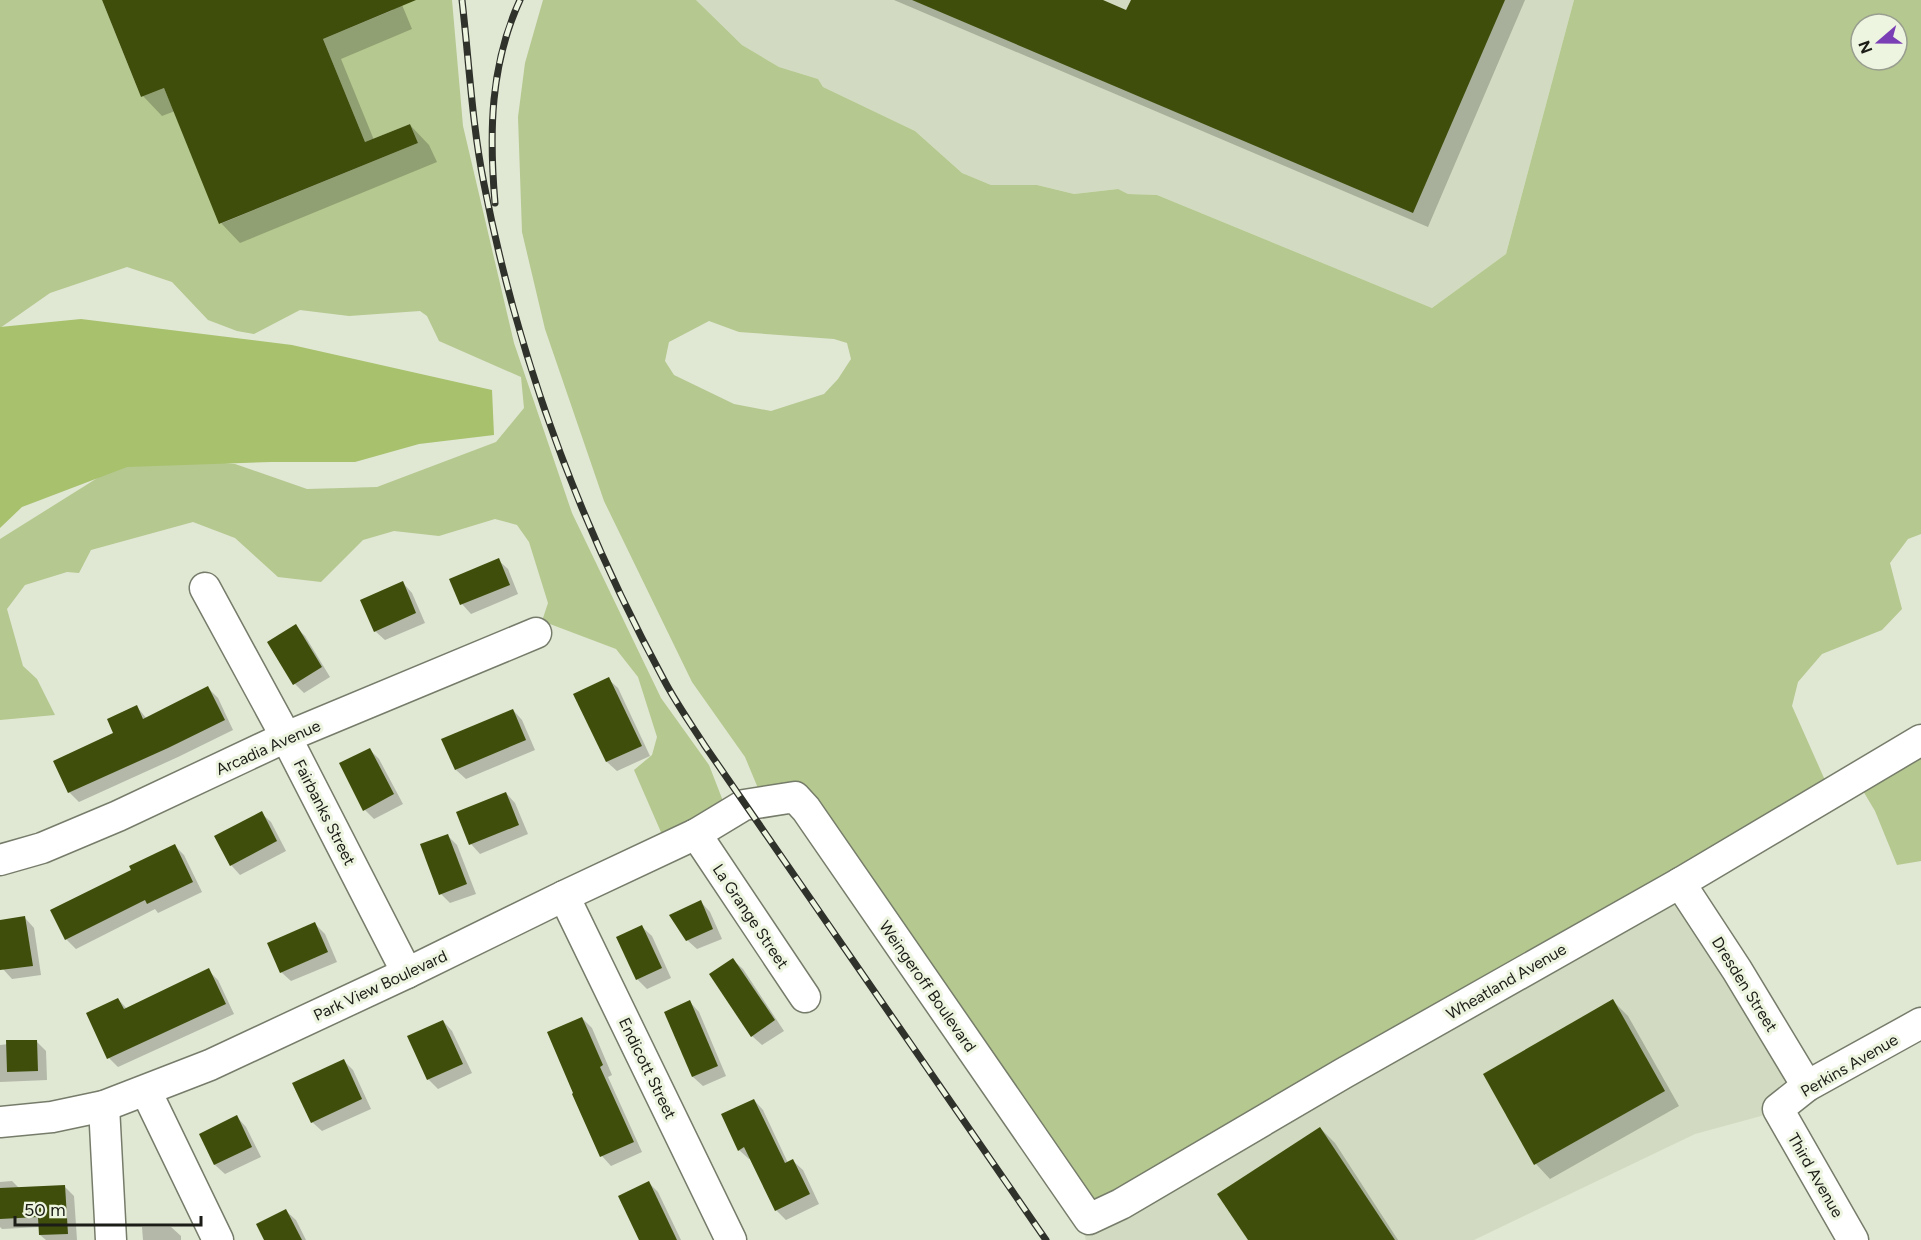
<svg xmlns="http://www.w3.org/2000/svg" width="1921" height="1240" viewBox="0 0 1921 1240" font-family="Figtree,sans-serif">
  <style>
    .built { fill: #d2dbc1 }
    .green { fill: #b5c88f; fill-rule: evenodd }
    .water { fill: #a7c16d }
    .shadow { fill: #0003 }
    .building { fill: #3f4f0b }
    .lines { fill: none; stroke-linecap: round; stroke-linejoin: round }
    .minor-casing { stroke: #767c6a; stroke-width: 33 }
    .minor { stroke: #fff; stroke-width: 30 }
    .rail-casing { stroke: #2f322a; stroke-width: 7 }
    .rail { stroke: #edf4e0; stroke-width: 4.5; stroke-dasharray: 14; stroke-linecap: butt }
    .labels { text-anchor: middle; stroke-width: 6; stroke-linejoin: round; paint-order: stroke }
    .street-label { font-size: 16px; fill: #1b1d16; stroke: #edf4e0 }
  </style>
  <rect width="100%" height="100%" fill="#e0e7d3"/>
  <g class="built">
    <path d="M 696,0 L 1574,0 L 1506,254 L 1432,308 L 1157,195 L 1128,194 L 1117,189 L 1074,194 L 1037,185 L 991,185 L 962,173 L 915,131 L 823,87 L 818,79 L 779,67 L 742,45 Z"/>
    <path d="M 1666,885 L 1811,1078 L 1772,1113 L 1695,1134 L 1474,1240 L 1086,1240 L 1078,1214 Z"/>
  </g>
  <g class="green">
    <path d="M 0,0 L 102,0 L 141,97 L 164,88 L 220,224 L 418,143 L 410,124 L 365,142 L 323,39 L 393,10 L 390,0 L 452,0 L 463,126 L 514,343 L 572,513 L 661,698 L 709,765 L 730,819 L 667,846 L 634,770 L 652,755 L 657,737 L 638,677 L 616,649 L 542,621 L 548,603 L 529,542 L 517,525 L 495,519 L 439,536 L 394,531 L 363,540 L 321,582 L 278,577 L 235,538 L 193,522 L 91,550 L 79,573 L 67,572 L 25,585 L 7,609 L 23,666 L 37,679 L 55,715 L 0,720 L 0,539 L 107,472 L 159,457 L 235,464 L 307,489 L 377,487 L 496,442 L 524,408 L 521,377 L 439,341 L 427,316 L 420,311 L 349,316 L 300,310 L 254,334 L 237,331 L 208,320 L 172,282 L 127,267 L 50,293 L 0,328 Z"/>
    <path d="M 543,0 L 696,0 L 742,45 L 779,67 L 818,79 L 823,87 L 915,131 L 962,173 L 991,185 L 1037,185 L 1074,194 L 1118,189 L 1128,194 L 1157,195 L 1432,308 L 1506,254 L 1574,0 L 1921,0 L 1921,534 L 1908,539 L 1890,563 L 1902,609 L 1882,630 L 1822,654 L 1798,682 L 1792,706 L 1828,787 L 1097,1208 L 813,803 L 765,805 L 745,757 L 692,682 L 604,501 L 545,329 L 522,232 L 518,117 L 525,63 ZM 1861,24 L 1897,24 L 1897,60 L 1861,60 ZM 709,321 L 739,332 L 834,339 L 847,343 L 851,359 L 838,379 L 824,394 L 771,411 L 734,404 L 674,375 L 665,361 L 669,342 Z"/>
    <path d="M 1921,738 L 1921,861 L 1897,865 L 1875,811 L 1856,779 Z"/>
  </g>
  <path class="water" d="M 81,319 L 292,345 L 492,390 L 494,435 L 419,444 L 355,462 L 271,462 L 127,467 L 22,507 L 0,528 L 0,327 Z"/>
  <g class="shadow">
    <path d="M 103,0 L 400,0 L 412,29 L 341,59 L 374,140 L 410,125 L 429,145 L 437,162 L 240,243 L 221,223 L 175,111 L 162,116 L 143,96 Z"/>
    <path d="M 894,0 L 1099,0 L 1127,12 L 1132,0 L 1525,0 L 1428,227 Z"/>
    <path d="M 498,560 L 508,569 L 518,594 L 471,614 L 462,604 Z"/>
    <path d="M 403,583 L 412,593 L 425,623 L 385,640 L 375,631 Z"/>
    <path d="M 295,626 L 305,636 L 330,677 L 304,693 L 295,684 Z"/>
    <path d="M 608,679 L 618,688 L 650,756 L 617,771 L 607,762 L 575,695 Z"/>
    <path d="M 208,688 L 218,698 L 233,730 L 178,757 L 79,802 L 69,792 L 137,707 L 147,719 Z"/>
    <path d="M 513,710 L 522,720 L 535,750 L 466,779 L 456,770 Z"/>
    <path d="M 369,749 L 379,759 L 403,804 L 374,819 L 365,810 Z"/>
    <path d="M 506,793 L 515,803 L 528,834 L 480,854 L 471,844 Z"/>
    <path d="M 261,813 L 271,822 L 286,851 L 240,875 L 231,865 Z"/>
    <path d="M 448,836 L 457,845 L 476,894 L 450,903 L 441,894 Z"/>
    <path d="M 174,845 L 184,855 L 202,892 L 158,913 L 155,909 L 76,949 L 66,939 L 52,911 L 133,870 Z"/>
    <path d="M 701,902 L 710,912 L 722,939 L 697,949 L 687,940 Z"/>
    <path d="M 25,918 L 34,928 L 41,975 L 12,979 L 3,969 L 0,963 L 0,922 Z"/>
    <path d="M 315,924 L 325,934 L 337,962 L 291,981 L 281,972 Z"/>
    <path d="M 642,927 L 652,936 L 671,978 L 647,989 L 637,979 Z"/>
    <path d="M 733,960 L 743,969 L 784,1031 L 762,1045 L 752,1036 Z"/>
    <path d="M 208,970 L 218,980 L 234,1014 L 118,1067 L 109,1058 L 118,999 L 127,1009 Z"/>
    <path d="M 1613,1001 L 1628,1016 L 1679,1106 L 1550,1179 L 1536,1164 L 1485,1074 Z"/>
    <path d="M 690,1002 L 699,1012 L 726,1076 L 703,1086 L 693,1077 L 666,1012 Z"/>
    <path d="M 582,1018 L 592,1028 L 612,1075 L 608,1077 L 642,1152 L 611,1166 L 602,1156 Z"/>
    <path d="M 443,1021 L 452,1031 L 472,1073 L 438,1089 L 428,1079 L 409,1037 Z"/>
    <path d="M 36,1041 L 46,1051 L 47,1080 L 0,1082 L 0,1045 Z"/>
    <path d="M 344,1061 L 353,1070 L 371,1109 L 322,1131 L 312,1122 Z"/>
    <path d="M 754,1100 L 763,1110 L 788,1163 L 793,1161 L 803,1170 L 819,1204 L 786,1220 L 776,1210 L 751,1158 L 749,1159 L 739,1150 Z"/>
    <path d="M 237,1117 L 246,1127 L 261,1157 L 225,1174 L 215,1165 L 201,1135 Z"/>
    <path d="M 1320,1128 L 1335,1143 L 1398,1240 L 1249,1240 Z"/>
    <path d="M 12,1181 L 20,1189 L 65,1187 L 74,1196 L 77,1240 L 46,1240 L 40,1235 L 40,1227 L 2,1229 L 0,1227 L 0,1182 Z"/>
    <path d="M 649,1183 L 658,1192 L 681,1240 L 641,1240 Z"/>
    <path d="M 286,1211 L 296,1220 L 306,1240 L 266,1240 Z"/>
    <path d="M 142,1227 L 171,1227 L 181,1236 L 181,1240 L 143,1240 Z"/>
  </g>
  <g class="building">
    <path d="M 102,0 L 416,0 L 323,39 L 365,142 L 410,124 L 418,143 L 219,224 L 164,88 L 141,97 Z"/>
    <path d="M 912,0 L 1103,0 L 1126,10 L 1131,0 L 1505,0 L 1413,213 Z"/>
    <path d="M 499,558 L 510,585 L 460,605 L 449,579 Z"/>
    <path d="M 403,581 L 416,613 L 374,632 L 360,600 Z"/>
    <path d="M 296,624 L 322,667 L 293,685 L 267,642 Z"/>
    <path d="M 609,677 L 642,746 L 606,762 L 573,694 Z"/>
    <path d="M 208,686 L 225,720 L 168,748 L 68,793 L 53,761 L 113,733 L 107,719 L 137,705 L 143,719 Z"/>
    <path d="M 513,709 L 526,740 L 455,770 L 441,739 Z"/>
    <path d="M 370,748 L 394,794 L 363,811 L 339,763 Z"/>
    <path d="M 506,792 L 519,825 L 469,845 L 456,812 Z"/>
    <path d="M 262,811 L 277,841 L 230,866 L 214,836 Z"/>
    <path d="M 448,834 L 467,884 L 439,895 L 420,844 Z"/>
    <path d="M 175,844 L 193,882 L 147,904 L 145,900 L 65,940 L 50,910 L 131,870 L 129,866 Z"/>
    <path d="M 701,900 L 713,929 L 686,941 L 669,915 Z"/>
    <path d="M 25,916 L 33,966 L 0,970 L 0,920 Z"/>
    <path d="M 315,922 L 328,952 L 280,973 L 267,943 Z"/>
    <path d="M 642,925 L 662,968 L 636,980 L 616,937 Z"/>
    <path d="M 733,958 L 775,1020 L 751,1037 L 709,974 Z"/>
    <path d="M 209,968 L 226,1004 L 107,1059 L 86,1013 L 118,998 L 124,1009 Z"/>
    <path d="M 1613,999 L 1665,1091 L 1534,1165 L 1483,1074 Z"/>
    <path d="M 690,1000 L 718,1066 L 692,1077 L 664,1012 Z"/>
    <path d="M 582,1017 L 603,1065 L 600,1067 L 634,1142 L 600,1157 L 572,1094 L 573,1093 L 547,1032 Z"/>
    <path d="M 443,1020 L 463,1064 L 427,1080 L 407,1036 Z"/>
    <path d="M 6,1040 L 37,1040 L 38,1071 L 7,1072 Z"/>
    <path d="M 344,1059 L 362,1099 L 311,1123 L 292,1083 Z"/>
    <path d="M 754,1099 L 785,1163 L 793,1159 L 810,1194 L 775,1211 L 744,1147 L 738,1151 L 721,1114 Z"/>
    <path d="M 237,1115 L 252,1147 L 214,1165 L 199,1134 Z"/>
    <path d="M 1320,1127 L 1395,1240 L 1248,1240 L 1217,1194 Z"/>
    <path d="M 649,1181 L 677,1240 L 639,1240 L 618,1196 Z"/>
    <path d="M 65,1185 L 68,1234 L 39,1235 L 38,1217 L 0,1219 L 0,1188 Z"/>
    <path d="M 286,1209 L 302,1240 L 264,1240 L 256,1224 Z"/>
  </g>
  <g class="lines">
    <defs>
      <g id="minor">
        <path d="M 205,588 L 286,737 L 407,973"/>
        <path d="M 696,834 L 805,997"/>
        <path d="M 0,860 L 42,848 L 118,816 L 286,737 L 536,633"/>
        <path d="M 1680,883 L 1737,970 L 1807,1086"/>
        <path d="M 564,896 L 731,1240"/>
        <path d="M 146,1091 L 218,1240"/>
        <path d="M 104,1106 L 111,1240"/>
        <path d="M 0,1122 L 52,1117 L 104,1106 L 210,1065 L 407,973 L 564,896 L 696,834 L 744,805 L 795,797 L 806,809 L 1089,1219 L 1121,1204 L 1344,1073 L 1680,883 L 1921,740"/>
        <path d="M 1853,1240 L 1778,1109 L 1807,1086 L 1921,1023"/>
      </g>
    </defs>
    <use href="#minor" class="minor-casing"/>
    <use href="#minor" class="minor"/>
    <defs>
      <g id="rail">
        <path d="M 462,0 C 469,61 472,124 484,184 C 518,358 580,525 664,680 C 676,703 691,724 705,746 L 1046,1240"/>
        <path d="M 495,203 C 489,133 490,65 520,0"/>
      </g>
    </defs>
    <use href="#rail" class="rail-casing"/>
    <use href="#rail" class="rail"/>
  </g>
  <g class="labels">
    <g class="street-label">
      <text transform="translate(268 747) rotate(-24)" y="6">Arcadia Avenue</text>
      <text transform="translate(325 812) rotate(63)" y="6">Fairbanks Street</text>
      <text transform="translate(751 916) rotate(56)" y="6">La Grange Street</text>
      <text transform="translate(1506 981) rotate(-30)" y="6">Wheatland Avenue</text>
      <text transform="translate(1745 984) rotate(58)" y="6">Dresden Street</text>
      <text transform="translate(380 985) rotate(-25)" y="6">Park View Boulevard</text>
      <text transform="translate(928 986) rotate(55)" y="6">Weingeroff Boulevard</text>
      <text transform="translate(1849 1065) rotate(-30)" y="6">Perkins Avenue</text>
      <text transform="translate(648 1068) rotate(64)" y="6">Endicott Street</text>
      <text transform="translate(1816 1175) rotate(60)" y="6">Third Avenue</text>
    </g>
  </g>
  <g transform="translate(1879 42) rotate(250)"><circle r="28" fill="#edf4e0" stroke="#999e8f" stroke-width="1.5"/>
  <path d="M0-4.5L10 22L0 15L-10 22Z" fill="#7a3fb5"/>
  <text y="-9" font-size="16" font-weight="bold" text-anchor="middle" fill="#1b1d16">N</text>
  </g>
  <path d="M15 1216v9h186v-9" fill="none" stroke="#1b1d16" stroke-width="3"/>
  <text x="24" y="1216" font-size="18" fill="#1b1d16" stroke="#edf4e0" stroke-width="4.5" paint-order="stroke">50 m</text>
</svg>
